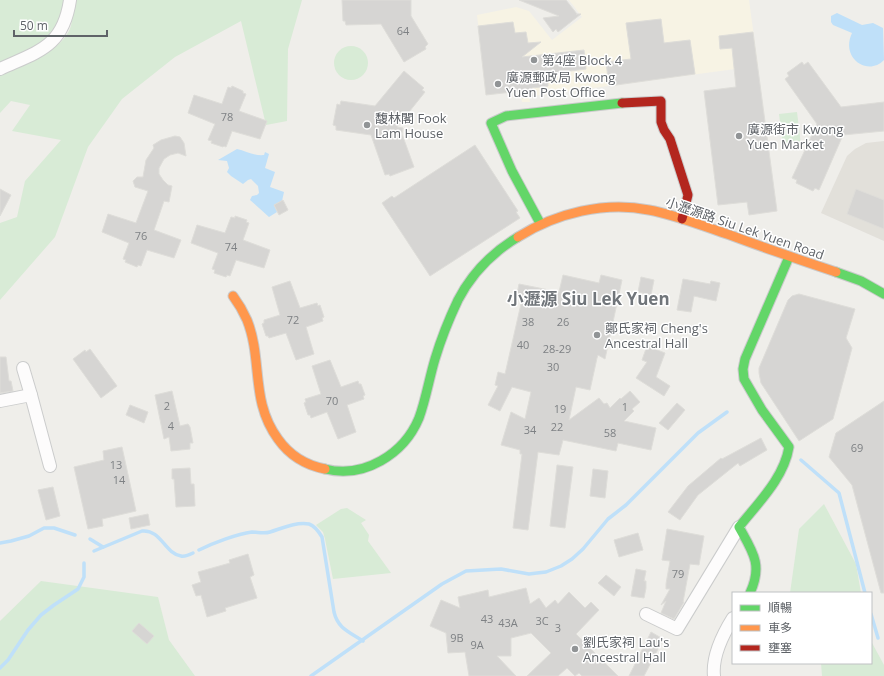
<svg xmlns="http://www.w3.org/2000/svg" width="884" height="676" viewBox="0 0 884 676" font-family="'Open Sans','Noto Sans TC',sans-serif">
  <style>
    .commercial { fill: #f7f3e4 }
    .education { fill: #e2e0da }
    .green { fill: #d8ebd6 }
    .water { fill: #bfe0f9 }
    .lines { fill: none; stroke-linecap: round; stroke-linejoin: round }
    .stream { stroke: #bfe0f9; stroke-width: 3.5 }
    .building { fill: #d6d5d3; stroke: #deddd9 }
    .street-casing { stroke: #cbcccc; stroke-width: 14 }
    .fast-casing { stroke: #cacacb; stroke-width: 11 }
    .slow-casing { stroke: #cacacb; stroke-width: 11 }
    .jam-casing { stroke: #cacacb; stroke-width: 11 }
    .street { stroke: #fdfcfc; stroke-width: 12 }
    .fast { stroke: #63d668; stroke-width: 9 }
    .slow { stroke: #ff974d; stroke-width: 9 }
    .jam { stroke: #b3261e; stroke-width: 9 }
    .poi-dot { fill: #919496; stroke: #fff; stroke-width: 1.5 }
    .labels { text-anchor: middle; stroke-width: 3; stroke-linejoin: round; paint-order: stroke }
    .number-label { font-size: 11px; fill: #7e8184 }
    .poi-label { font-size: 13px; fill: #5f6368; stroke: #fff; text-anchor: start }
    .street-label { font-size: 13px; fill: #5f6368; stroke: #fff }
    .district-label { font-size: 17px; font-weight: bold; fill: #70757a; stroke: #fff }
  </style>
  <rect width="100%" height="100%" fill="#efeeea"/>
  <path class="commercial" d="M 569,0 L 749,0 L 758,66 L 533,96 L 529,97 L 530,102 L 522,102 L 520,91 L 486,95 L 477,15 L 516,7 L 529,11 L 552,40 L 582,17 Z"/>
  <path class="education" d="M 884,141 L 884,241 L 821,213 L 847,156 L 855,149 L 866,143 Z"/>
  <g class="green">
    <path d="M 0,0 L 65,0 L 58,29 L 36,48 L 0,63 Z"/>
    <path d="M 74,0 L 302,0 L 288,49 L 287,121 L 266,125 L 241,21 L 175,57 L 122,99 L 88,147 L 55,237 L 0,300 L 0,223 L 17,217 L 25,181 L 61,140 L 12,131 L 30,105 L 11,101 L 0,113 L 0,73 C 24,63 56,55 69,31 C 73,24 73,8 74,0 Z"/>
    <circle cx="351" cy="63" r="17"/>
    <path d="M 797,112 L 801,145 L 783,147 L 779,114 Z"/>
    <path d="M 824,504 L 856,564 L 861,593 L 790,593 L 799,529 Z"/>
    <path d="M 347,508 L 366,520 L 361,523 L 369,535 L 368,541 L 391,573 L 333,579 L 325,539 L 323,532 L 316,525 L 341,509 Z"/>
    <path d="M 41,581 L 158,597 L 169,640 L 195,676 L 0,676 L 0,621 Z"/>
    <path d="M 871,641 L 884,665 L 884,676 L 822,676 L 821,663 L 871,663 Z"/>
  </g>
  <g class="water">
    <path d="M 837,13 L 862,25 L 873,23 L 883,28 L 884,60 C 868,77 840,58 852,33 L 833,25 L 831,22 L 831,16 Z"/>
    <path d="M 237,149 C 246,151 254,156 264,155 L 265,152 L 269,154 L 265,168 L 275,172 L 270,187 L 284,192 L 282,201 L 274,205 L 277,212 L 269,217 L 250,200 L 252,196 L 257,195 L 259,193 L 258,186 L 251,179 L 248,180 L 243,184 L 231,176 L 227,172 L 229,168 L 227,161 L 218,160 Z"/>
  </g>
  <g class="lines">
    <g class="stream">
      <path d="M 801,460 L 839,493 L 865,593"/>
      <path d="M 90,539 L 103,547"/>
      <path d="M 0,543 L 11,541 L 29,536 L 44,528 L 54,528 L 75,535"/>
      <path d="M 199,550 C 213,543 237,534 252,532 C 258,532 264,534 270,532 C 283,528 295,522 309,524 C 315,526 319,532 322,537 L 334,612 C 338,629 350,632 363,641"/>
      <path d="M 94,551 L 142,531 C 161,529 165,554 181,556 C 185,557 189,555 193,553"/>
      <path d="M 871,614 L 878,638"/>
      <path d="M 0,668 L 8,660 L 28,630 L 41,615 L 54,605 L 78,589 L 84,577 L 84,563"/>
      <path d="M 311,676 L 442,584 L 466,571 L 501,569 L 529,574 L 537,573 L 546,572 L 561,566 L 572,559 L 583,549 L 608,519 L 626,505 L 698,433 L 727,412"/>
    </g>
  </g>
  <g class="building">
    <path d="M 342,0 L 411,0 L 411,16 L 428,44 L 425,47 L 426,49 L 404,62 L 381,24 L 346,25 L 345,21 L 343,21 Z"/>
    <path d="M 519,0 L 566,0 L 577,14 L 576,14 L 581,14 L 558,32 L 556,29 L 553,32 L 543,18 L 559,16 Z"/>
    <path d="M 661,19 L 664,43 L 690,40 L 695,74 L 609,86 L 606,62 L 631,59 L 626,23 Z"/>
    <path d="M 513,22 L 515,33 L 526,32 L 528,43 L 541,42 L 522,57 L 584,50 L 586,69 L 547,74 L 548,86 L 532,88 L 533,96 L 522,98 L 521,91 L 486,95 L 478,26 Z"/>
    <path d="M 753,32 L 777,211 L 749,215 L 747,202 L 718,205 L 704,91 L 736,87 L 732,48 L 720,49 L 719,36 Z"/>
    <path d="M 802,62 L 804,65 L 808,62 L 841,107 L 884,102 L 884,131 L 843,135 L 819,190 L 815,188 L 813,191 L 796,183 L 797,180 L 792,178 L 817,124 L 785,79 L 789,76 L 787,73 Z"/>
    <path d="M 404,71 L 424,88 L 422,90 L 425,92 L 397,127 L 403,128 L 402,134 L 414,167 L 390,176 L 389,174 L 385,175 L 371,135 L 336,130 L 336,126 L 333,125 L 337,104 L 340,105 L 341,101 L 375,106 Z"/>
    <path d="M 232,86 L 243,91 L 243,93 L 246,94 L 239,111 L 267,121 L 260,139 L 232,131 L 226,147 L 224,146 L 223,147 L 211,143 L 212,141 L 208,140 L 215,124 L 188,113 L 194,95 L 222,104 L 228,87 L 231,88 Z"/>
    <path d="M 175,136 L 180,137 L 184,143 L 186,156 L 178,153 L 170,155 L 164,159 L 159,168 L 159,174 L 163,180 L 168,185 L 172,186 L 169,202 L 164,201 L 154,230 L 181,240 L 174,258 L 147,250 L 141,266 L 138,265 L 137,267 L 125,262 L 126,260 L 123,259 L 129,243 L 102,232 L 108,214 L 136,223 L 148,191 L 135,187 L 133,181 L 137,177 L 143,177 L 146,160 L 154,148 L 153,145 L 161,140 Z"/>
    <path d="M 475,145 L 518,211 L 516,212 L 520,218 L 430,276 L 382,203 L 392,196 L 394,198 Z"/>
    <path d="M 0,189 L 11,195 L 0,216 Z"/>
    <path d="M 856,189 L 884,200 L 884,229 L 847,214 Z"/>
    <path d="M 283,200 L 288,210 L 279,215 L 274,205 Z"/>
    <path d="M 235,216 L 247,220 L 246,222 L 249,223 L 243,240 L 270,250 L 264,268 L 236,260 L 230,276 L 227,275 L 226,277 L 214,273 L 215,270 L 212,269 L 218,253 L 191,243 L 197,225 L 225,233 L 231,217 L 235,218 Z"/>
    <path d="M 563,275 L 599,283 L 601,275 L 622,280 L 605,359 L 598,355 L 597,358 L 590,390 L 576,387 L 569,420 L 599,398 L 604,404 L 607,403 L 610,408 L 620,398 L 621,399 L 630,391 L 640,402 L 632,409 L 634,411 L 624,421 L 656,428 L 651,450 L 618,443 L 616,451 L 563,440 L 559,455 L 538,452 L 528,530 L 513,528 L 522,454 L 520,454 L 520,450 L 501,445 L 511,412 L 525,419 L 531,392 L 512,387 L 500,411 L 488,405 L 498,386 L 495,385 L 498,372 L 505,374 L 523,295 L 517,294 L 519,284 L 559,292 Z"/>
    <path d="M 641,277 L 654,280 L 651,295 L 638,292 Z"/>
    <path d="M 683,279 L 710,284 L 711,281 L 720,283 L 716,301 L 694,296 L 691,312 L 677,310 Z"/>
    <path d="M 290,281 L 300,308 L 317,303 L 318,306 L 320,305 L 324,317 L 322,318 L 323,321 L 306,327 L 314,354 L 296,360 L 286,333 L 269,338 L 268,336 L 266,336 L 262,324 L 264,323 L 264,320 L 280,315 L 272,287 Z"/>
    <path d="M 799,294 L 855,309 L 846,338 L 852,348 L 833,419 L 799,441 L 761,383 L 759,373 L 759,368 L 788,300 L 792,296 Z"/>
    <path d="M 647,346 L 665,353 L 656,377 L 670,386 L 664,396 L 636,378 L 647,362 L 642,360 Z"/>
    <path d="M 90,349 L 117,386 L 101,398 L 73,359 L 85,350 L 86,352 Z"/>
    <path d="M 0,357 L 6,357 L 9,381 L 11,381 L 13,391 L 0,393 Z"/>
    <path d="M 330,360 L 341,387 L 358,381 L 359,384 L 361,384 L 365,395 L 363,396 L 364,399 L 347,405 L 356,432 L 338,439 L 327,412 L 311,418 L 310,415 L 308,415 L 304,403 L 306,402 L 305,399 L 321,394 L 312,366 Z"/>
    <path d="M 172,391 L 180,426 L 188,424 L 190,427 L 193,443 L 190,443 L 190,449 L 171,451 L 169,437 L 164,439 L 155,395 Z"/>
    <path d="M 884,401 L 884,593 L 881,593 L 852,485 L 829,457 L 836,433 Z"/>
    <path d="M 677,403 L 685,410 L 668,430 L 659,423 Z"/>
    <path d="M 130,405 L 148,412 L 144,423 L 126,415 Z"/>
    <path d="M 761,438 L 767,450 L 740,466 L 738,463 L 698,495 L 680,520 L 668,512 L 688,486 L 721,458 L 722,459 Z"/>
    <path d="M 122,447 L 136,511 L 102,519 L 103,526 L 88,529 L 74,467 L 104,460 L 103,451 Z"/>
    <path d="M 557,465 L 573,467 L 565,528 L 550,526 Z"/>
    <path d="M 190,468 L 191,484 L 194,484 L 195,506 L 176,507 L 174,479 L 172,479 L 172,469 Z"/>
    <path d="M 593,469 L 608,471 L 605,498 L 590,496 Z"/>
    <path d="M 53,487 L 60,516 L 46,520 L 38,490 Z"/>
    <path d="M 148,514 L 150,525 L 131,529 L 129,518 Z"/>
    <path d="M 667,529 L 704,536 L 699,565 L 690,564 L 683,602 L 684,602 L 674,619 L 661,613 L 666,601 L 661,605 L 670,589 L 666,589 L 666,584 L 670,561 L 662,560 Z"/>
    <path d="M 638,533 L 643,550 L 619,557 L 614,540 Z"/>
    <path d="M 248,554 L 254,575 L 250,577 L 257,598 L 225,608 L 226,611 L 207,617 L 201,595 L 196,596 L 192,585 L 201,582 L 198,572 L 230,563 L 229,560 Z"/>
    <path d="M 636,569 L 646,571 L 644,581 L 646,581 L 646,588 L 644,598 L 631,596 Z"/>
    <path d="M 606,575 L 621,587 L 614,596 L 598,583 Z"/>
    <path d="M 526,588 L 530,604 L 539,598 L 546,608 L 555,600 L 558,604 L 569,592 L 585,608 L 591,602 L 599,610 L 576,634 L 618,676 L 582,676 L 579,673 L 575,676 L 567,668 L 558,676 L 527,676 L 551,653 L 531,633 L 511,638 L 511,656 L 497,656 L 516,676 L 469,676 L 465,652 L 448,653 L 446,633 L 430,626 L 441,600 L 460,608 L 458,597 L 488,590 L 489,597 Z"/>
    <path d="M 139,623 L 154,636 L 147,644 L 132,631 Z"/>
    <path d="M 651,632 L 663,639 L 656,653 L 644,676 L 629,676 Z"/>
  </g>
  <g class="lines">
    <defs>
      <g id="street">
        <path d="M 0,69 C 39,51 63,47 70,0"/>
        <path d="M 23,368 L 31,395"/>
        <path d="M 0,401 L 31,395 L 50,466"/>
        <path d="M 646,614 L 677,629 L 739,527"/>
        <path d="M 714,676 C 712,657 723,634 733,618"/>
      </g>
      <g id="fast">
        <path d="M 540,223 L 512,171 L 491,123 L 506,116 L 622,103"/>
        <path d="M 836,272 L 861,281 L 884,294"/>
        <path d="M 325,469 C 364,479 404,454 419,418 C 426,399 429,379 435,359 C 441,339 449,319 458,300 C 472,273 493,252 518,237"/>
        <path d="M 750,593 C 763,565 753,552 739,527 C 758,503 784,478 789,447 L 762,410 L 744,379 L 743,369 L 745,359 L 789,257"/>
      </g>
      <g id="slow">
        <path d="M 518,237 C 556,213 605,201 649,210 C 676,215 703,226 730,235 C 765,248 800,260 836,272"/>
        <path d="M 233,296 C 239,304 243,311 247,320 C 263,360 250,401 278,439 C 290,456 305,465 325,469"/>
      </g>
      <path id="jam" d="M 622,103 L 661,101 L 661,122 L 664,130 L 670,139 L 688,195 L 682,219"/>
    </defs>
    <use href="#street" class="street-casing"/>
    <use href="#fast" class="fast-casing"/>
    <use href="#slow" class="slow-casing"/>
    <use href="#jam" class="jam-casing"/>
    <use href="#street" class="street"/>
    <use href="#fast" class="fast"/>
    <use href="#slow" class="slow"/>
    <use href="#jam" class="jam"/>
  </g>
  <g class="poi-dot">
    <circle cx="534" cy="60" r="4"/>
    <circle cx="498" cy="84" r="4"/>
    <circle cx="367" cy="125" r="4"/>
    <circle cx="739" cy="136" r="4"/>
    <circle cx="597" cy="335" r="4"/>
    <circle cx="575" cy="649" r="4"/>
  </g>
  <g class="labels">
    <g class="number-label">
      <text x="403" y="35">64</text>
      <text x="227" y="121">78</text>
      <text x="141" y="240">76</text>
      <text x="231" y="251">74</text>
      <text x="293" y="324">72</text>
      <text x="528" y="326">38</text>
      <text x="563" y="326">26</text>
      <text x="523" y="349">40</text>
      <text x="557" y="353">28-29</text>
      <text x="553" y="371">30</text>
      <text x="332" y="405">70</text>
      <text x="167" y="410">2</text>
      <text x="625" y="411">1</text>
      <text x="560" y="413">19</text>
      <text x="171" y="430">4</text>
      <text x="557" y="431">22</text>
      <text x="530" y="434">34</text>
      <text x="610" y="437">58</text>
      <text x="857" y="452">69</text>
      <text x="116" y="469">13</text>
      <text x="119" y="484">14</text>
      <text x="678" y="578">79</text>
      <text x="487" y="623">43</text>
      <text x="542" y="625">3C</text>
      <text x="508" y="627">43A</text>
      <text x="558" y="632">3</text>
      <text x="457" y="642">9B</text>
      <text x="477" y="649">9A</text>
    </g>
    <g class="poi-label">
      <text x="542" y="65">第4座 Block 4</text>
      <text x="506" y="82">廣源郵政局 Kwong<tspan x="506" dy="15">Yuen Post Office</tspan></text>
      <text x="375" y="123">馥林閣 Fook<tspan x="375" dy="15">Lam House</tspan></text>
      <text x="747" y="134">廣源街市 Kwong<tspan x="747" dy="15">Yuen Market</tspan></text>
      <text x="605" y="333">鄭氏家祠 Cheng's<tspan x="605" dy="15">Ancestral Hall</tspan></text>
      <text x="583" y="647">劉氏家祠 Lau's<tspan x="583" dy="15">Ancestral Hall</tspan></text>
    </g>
    <g class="street-label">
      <text transform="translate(745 228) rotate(19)" y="5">小瀝源路 Siu Lek Yuen Road</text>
    </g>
    <g class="district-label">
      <text x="588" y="305">小瀝源 Siu Lek Yuen</text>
    </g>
  </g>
  <rect x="732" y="592" width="140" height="72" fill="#ffffff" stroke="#bfc1c3"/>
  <rect x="740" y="605" width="20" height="6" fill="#63d668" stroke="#bfc1c3"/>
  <text x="768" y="612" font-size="12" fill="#5f6368">順暢</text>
  <rect x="740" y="625" width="20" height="6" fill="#ff974d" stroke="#bfc1c3"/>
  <text x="768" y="632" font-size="12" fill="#5f6368">車多</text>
  <rect x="740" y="645" width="20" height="6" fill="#b3261e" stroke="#bfc1c3"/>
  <text x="768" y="652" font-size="12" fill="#5f6368">壅塞</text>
  <path d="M14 30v6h93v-6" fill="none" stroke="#5f6368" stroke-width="2"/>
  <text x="20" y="30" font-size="12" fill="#5f6368" stroke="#ffffff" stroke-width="3" paint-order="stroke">50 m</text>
</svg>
